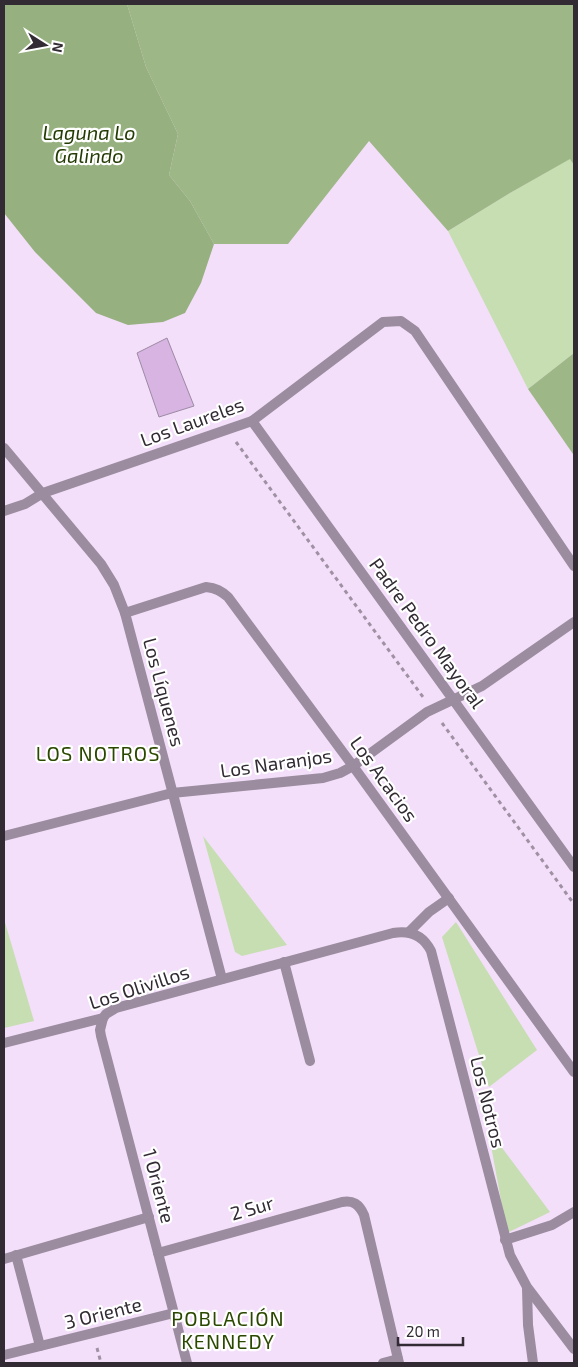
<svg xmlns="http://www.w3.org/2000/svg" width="578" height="1367" viewBox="0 0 578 1367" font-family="'Exo 2',sans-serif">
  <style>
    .green { fill: #c6deb2 }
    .forest { fill: #9db786 }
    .water { fill: #96b07f }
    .building { fill: #d7b4e2; stroke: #9c8aa3 }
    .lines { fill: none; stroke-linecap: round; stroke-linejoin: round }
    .path { stroke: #9f91a3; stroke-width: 3; stroke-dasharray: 4 4; stroke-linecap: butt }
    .street { stroke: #9b8ca0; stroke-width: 10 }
    .labels { text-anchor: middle; stroke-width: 4.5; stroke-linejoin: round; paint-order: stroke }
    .street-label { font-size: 19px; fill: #322b34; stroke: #fff }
    .water-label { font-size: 20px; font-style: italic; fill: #243c04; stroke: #fff }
    .neighbourhood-label { font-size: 20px; letter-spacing: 1px; fill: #2b4800; stroke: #fff }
  </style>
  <rect width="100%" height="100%" fill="#f3dff9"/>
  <g class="green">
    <path d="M 571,158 L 574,165 L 574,353 L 528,389 L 448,231 L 510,193 Z"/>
    <path d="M 203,836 L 287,945 L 242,956 L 235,952 Z"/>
    <path d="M 4,919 L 34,1021 L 4,1028 Z"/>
    <path d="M 456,922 L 537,1050 L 489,1087 L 442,937 Z"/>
    <path d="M 488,1129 L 550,1212 L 507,1233 Z"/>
  </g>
  <g class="forest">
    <path d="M 127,4 L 574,4 L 574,165 L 570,159 L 510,193 L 448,231 L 369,141 L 288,244 L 214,244 L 190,201 L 169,175 L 178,134 L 146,67 Z"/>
    <path d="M 574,353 L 574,454 L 573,454 L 528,389 Z"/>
  </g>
  <path class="water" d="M 4,4 L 127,4 L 146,67 L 178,134 L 169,175 L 190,201 L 214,244 L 201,283 L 185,313 L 163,322 L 128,325 L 96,313 L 35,252 L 4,213 Z"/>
  <path class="building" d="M 167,338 L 194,406 L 159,417 L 137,353 Z"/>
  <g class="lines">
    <g class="path">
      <path d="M 236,442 L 423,697"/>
      <path d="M 442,723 L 574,904"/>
      <path d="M 97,1348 L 101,1363"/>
    </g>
    <g class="street">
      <path d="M 252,421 L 574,867"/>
      <path d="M 4,448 L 101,564 L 114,585 L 125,613 L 222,979"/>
      <path d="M 4,511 L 25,504 L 43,493 L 252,421 L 383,322 L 401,321 L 415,331 L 574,566"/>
      <path d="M 125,613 L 206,587 C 216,588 221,591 228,597 L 353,766 L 574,1072"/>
      <path d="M 4,836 L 172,793 L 323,778 L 340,773 L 353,766 L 427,712 L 482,686 L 574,622"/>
      <path d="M 409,932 L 429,912 L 449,898"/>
      <path d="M 284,962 L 310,1061"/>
      <path d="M 103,1018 L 100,1030 L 101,1036 L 187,1363"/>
      <path d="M 4,1043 L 103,1018 L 106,1014 L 116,1008 L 393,933 C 410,930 423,935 431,951 L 510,1255 L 527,1287 L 574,1349"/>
      <path d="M 505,1240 L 552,1225 L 574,1212"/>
      <path d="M 158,1253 L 342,1202 C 353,1200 359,1204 364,1215 L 399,1363"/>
      <path d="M 16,1255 L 40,1346"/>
      <path d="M 4,1259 L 149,1217"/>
      <path d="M 527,1288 L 528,1325 L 533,1363"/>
      <path d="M 4,1355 L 174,1313"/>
      <path d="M 383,1363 L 398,1359"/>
    </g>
  </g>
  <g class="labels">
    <g class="street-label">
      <text transform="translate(192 422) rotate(-20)" y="7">Los Laureles</text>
      <text transform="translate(427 633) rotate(54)" y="7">Padre Pedro Mayoral</text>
      <text transform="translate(164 692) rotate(75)" y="7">Los Líquenes</text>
      <text transform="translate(276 763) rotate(-8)" y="7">Los Naranjos</text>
      <text transform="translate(384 779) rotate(54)" y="7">Los Acacios</text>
      <text transform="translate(139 987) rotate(-18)" y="7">Los Olivillos</text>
      <text transform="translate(488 1102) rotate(76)" y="7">Los Notros</text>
      <text transform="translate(159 1186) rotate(75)" y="7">1 Oriente</text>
      <text transform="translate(252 1208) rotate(-16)" y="7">2 Sur</text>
      <text transform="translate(103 1313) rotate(-14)" y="7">3 Oriente</text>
    </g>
    <g class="water-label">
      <text x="89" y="140">Laguna Lo<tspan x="89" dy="23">Galindo</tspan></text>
    </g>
    <g class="neighbourhood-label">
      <text x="98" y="761">LOS NOTROS</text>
      <text x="228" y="1326">POBLACIÓN<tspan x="228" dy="23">KENNEDY</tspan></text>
    </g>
  </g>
  <rect width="578" height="1367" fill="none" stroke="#322b34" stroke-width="10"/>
  <g transform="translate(45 45) rotate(101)" stroke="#ffffff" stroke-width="4" paint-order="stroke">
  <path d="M0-4L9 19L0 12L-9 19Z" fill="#322b34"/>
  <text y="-8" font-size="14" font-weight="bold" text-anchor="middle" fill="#322b34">N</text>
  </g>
  <path d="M398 1337v8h65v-8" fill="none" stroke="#322b34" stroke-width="2.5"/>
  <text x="406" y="1337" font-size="15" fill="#322b34" stroke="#ffffff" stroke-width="4" paint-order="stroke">20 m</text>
</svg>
